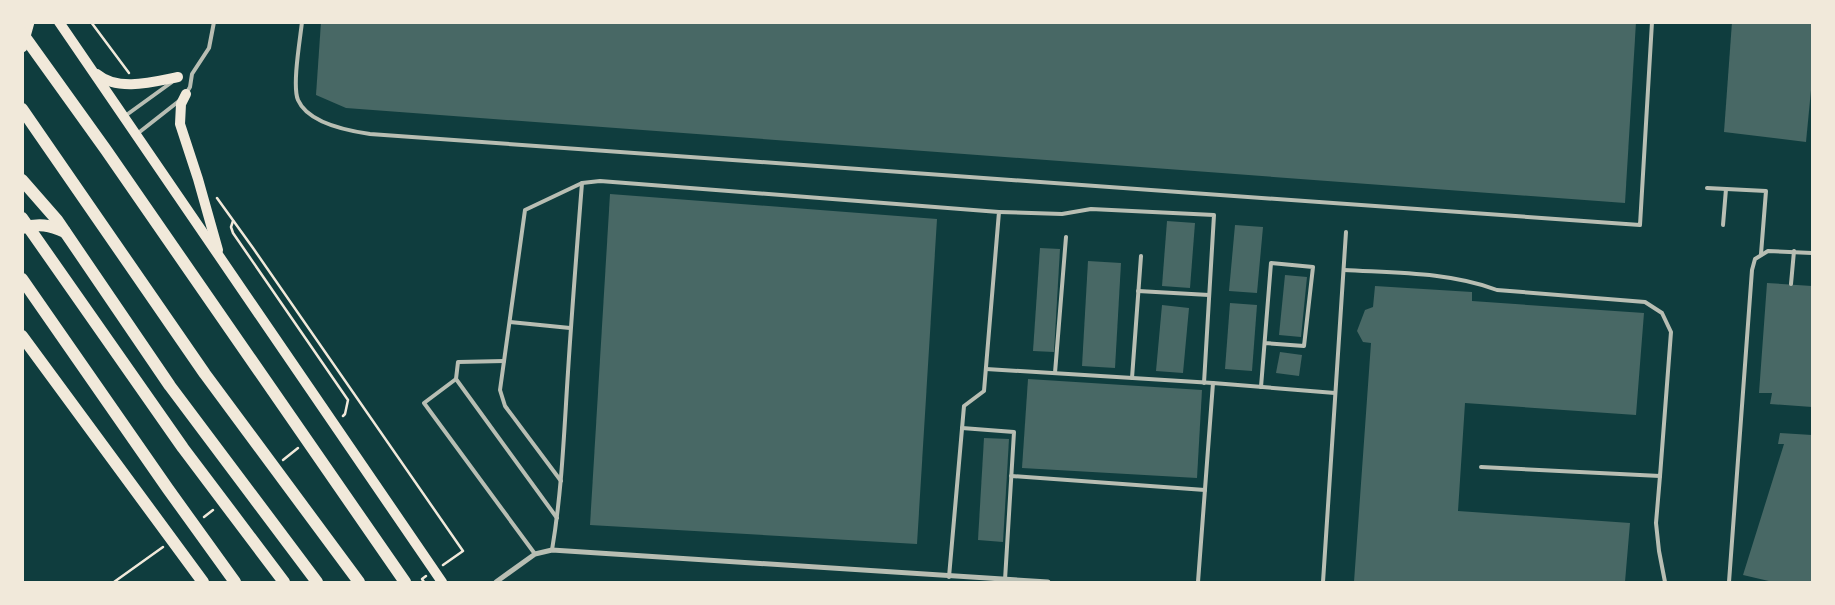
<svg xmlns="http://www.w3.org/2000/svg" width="1835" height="605" viewBox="0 0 1835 605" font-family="Commissioner,sans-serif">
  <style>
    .building { fill: #486865 }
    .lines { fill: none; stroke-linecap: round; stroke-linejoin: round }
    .path { stroke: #f1e9da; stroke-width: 2.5 }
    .service { stroke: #b8beb3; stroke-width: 4 }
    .minor { stroke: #b8beb3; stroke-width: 5 }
    .secondary { stroke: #f1e9da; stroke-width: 10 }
    .primary { stroke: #f1e9da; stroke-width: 11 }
    .motorway { stroke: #f1e9da; stroke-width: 12 }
  </style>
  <rect width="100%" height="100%" fill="#0f3d3e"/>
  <g class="building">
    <path d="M 321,22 L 1636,22 L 1625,203 L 346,108 L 316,95 Z"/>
    <path d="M 1732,22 L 1812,22 L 1812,80 L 1806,142 L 1724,132 Z"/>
    <path d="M 610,194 L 937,219 L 917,544 L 590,525 Z"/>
    <path d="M 1167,221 L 1195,223 L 1190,288 L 1162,286 Z"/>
    <path d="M 1235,225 L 1263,227 L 1257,293 L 1229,291 Z"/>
    <path d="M 1040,248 L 1060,249 L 1054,352 L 1033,351 Z"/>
    <path d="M 1088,261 L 1121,263 L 1115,368 L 1082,366 Z"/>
    <path d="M 1285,275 L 1307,277 L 1301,337 L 1279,335 Z"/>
    <path d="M 1767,283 L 1812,286 L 1812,407 L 1770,404 L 1772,393 L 1759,393 Z"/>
    <path d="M 1375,286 L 1472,292 L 1472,301 L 1644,313 L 1636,415 L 1465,403 L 1458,511 L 1630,523 L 1625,582 L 1354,582 L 1371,343 L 1363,342 L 1357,331 L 1365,310 L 1373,307 Z"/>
    <path d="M 1230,303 L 1257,305 L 1252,371 L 1225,369 Z"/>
    <path d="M 1162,305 L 1189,308 L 1183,373 L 1156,371 Z"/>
    <path d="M 1280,352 L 1302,355 L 1299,376 L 1276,373 Z"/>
    <path d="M 1028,379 L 1202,390 L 1197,478 L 1022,468 Z"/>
    <path d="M 1780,433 L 1812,435 L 1812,582 L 1773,582 L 1743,575 L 1784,444 L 1778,444 Z"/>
    <path d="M 984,438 L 1009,439 L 1003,542 L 978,540 Z"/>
  </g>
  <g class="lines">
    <g class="path">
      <path d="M 91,22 L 129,73"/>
      <path d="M 217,198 L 253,248 L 463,551 L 443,565"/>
      <path d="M 233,221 L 231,227 L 233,233 L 348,400 L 345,414 L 343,416"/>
      <path d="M 283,460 L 298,448"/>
      <path d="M 204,517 L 213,510"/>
      <path d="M 114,582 L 163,547"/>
      <path d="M 424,582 L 422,579 L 426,576"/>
    </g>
    <g class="service">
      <path d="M 302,22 C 300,40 292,86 298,100 C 308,123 349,131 370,134 L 1640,225 L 1652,22"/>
      <path d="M 187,92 L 190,87 L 192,74 L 209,48 L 214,22"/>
      <path d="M 125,116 L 172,82"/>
      <path d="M 137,134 L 179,101"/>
      <path d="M 1707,188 L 1766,191 L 1761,254"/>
      <path d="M 999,212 L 1062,214 L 1091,209 L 1214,215 L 1204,383"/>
      <path d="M 1723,225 L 1726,189"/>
      <path d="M 1344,270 C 1394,273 1449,272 1497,290 L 1645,302 L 1662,313 L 1671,332 L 1660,476 L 1481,467"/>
      <path d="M 1791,284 L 1794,251"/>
      <path d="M 1138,291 L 1209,295"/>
      <path d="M 510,322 L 570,328"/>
      <path d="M 504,361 L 458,362 L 456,379 L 557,518"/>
      <path d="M 986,369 L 1213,383"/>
      <path d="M 1055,373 L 1066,237"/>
      <path d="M 1132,378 L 1141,256"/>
      <path d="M 456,379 L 424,403 L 535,554"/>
      <path d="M 1261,387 L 1271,263 L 1313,267 L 1304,346 L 1265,343"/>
      <path d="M 962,428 L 1014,432 L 1005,580"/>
      <path d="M 1011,476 L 1205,490"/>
      <path d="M 1660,476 L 1656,523 L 1659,551 L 1665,582"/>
      <path d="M 561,481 L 505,406 L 500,390 L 525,210 L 582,183 L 600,181 L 999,212 L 984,391 L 964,406 L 949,577"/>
      <path d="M 552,550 C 562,491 564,432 568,372 C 572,309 577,246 582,183"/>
      <path d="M 1198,582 L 1213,383 L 1335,393"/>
      <path d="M 1323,582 L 1346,232"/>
      <path d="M 1729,582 L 1752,270 L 1755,259 L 1768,251 L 1812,253"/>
    </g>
    <path class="minor" d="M 496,582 L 535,554 L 552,550 L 1048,582"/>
    <g class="secondary">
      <path d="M 59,22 L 442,582"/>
      <path d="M 97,74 C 118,92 153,82 178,77"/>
      <path d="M 186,94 L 181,104 L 180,124 L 198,179 L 218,250"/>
    </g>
    <path class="primary" d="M 22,47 L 29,22"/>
    <g class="motorway">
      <path d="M 22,33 L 106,150 L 405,582"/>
      <path d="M 22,109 L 205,374 L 359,582"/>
      <path d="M 22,180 L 57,220 L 170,386 L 317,582"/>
      <path d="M 22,218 L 183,448 L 284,582"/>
      <path d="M 22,228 C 39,223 50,225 65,232"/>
      <path d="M 22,279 L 168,489 L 235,582"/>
      <path d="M 22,336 L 203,582"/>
    </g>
  </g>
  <rect width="1835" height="605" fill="none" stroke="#f1e9da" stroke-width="48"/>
</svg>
